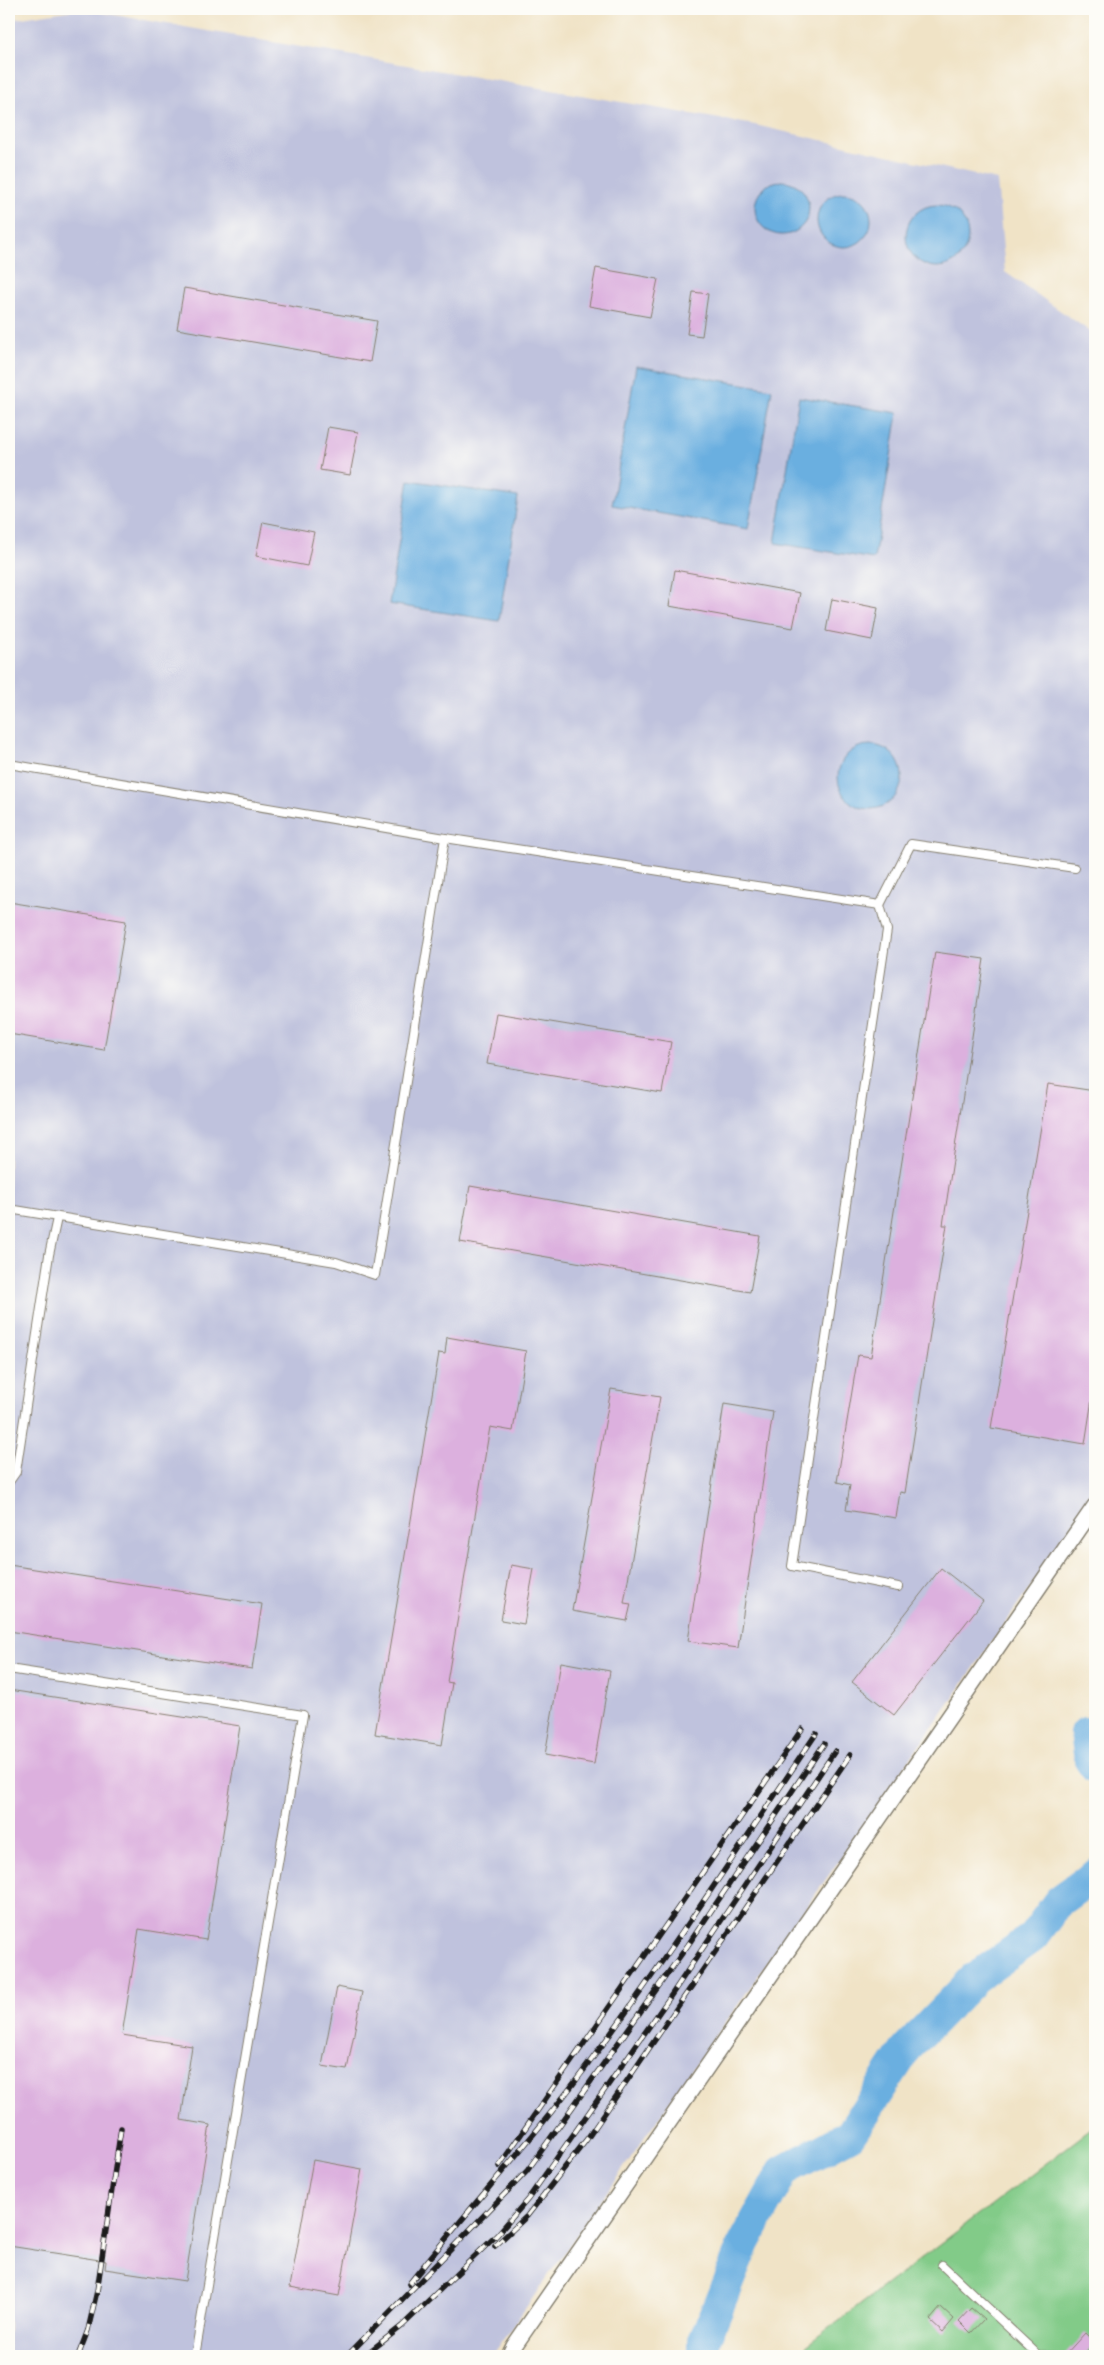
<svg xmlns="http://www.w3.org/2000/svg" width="1104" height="2365" viewBox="0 0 1104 2365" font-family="'Playpen Sans',sans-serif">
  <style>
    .industrial { fill: #bfc2dd }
    .green { fill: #82cb88; stroke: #4f7452 }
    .water { fill: #6aafe0; stroke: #43667e }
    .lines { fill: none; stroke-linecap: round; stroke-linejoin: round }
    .river { stroke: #6aafe0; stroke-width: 32 }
    .building { fill: #dcb0de }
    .service-casing { stroke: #868071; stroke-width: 10 }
    .minor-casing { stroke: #868071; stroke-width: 18 }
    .service { stroke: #fff; stroke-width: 8 }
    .minor { stroke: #fff; stroke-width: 15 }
    .rail-casing { stroke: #1c1c1c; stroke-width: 5.5 }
    .rail { stroke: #fdfcf7; stroke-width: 4; stroke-dasharray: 11; stroke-linecap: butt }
  </style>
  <rect width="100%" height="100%" fill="#fdfcf7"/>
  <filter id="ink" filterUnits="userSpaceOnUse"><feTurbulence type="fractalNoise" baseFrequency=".02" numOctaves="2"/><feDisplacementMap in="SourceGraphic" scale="10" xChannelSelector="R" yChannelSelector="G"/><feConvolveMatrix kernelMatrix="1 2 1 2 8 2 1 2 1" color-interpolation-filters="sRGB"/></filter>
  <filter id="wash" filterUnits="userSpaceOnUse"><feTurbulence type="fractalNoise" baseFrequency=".0096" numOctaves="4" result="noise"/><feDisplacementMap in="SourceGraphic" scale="20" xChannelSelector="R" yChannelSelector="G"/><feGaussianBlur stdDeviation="1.12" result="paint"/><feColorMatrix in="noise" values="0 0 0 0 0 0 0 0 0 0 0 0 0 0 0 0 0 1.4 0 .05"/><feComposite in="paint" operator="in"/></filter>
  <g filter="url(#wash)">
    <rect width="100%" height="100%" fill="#f0e3c6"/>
    <path class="industrial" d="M 80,9 L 755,125 L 997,180 L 1005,272 L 1095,335 L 1095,1495 L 492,2356 L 9,2356 L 9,20 Z"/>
    <path class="green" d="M 1095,2126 L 1095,2356 L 806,2356 L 805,2347 Z"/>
    <g class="water">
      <circle cx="782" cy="208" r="27"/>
      <circle cx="844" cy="220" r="27"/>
      <circle cx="937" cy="236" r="31"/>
      <path d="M 636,366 L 772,389 L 748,529 L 612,505 Z"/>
      <path d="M 799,397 L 898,413 L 874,559 L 775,543 Z"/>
      <path d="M 409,480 L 518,497 L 499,621 L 389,604 Z"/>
      <circle cx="870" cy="777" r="32"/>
    </g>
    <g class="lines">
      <g class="river">
        <path d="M 1095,1733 L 1086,1733 L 1090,1760 L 1095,1767"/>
        <path d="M 704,2356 L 704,2341 L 744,2243 L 783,2171 L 850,2135 L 907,2048 L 974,1979 L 1033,1937 L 1059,1901 L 1095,1875"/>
      </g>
    </g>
    <g id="blocks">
      <g class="building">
        <path d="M 596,268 L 658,279 L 650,317 L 589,306 Z"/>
        <path d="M 184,288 L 377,321 L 370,362 L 177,329 Z"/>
        <path d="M 693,292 L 708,294 L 702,336 L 687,334 Z"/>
        <path d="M 328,427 L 358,432 L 350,475 L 320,470 Z"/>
        <path d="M 263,522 L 314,532 L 307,566 L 256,556 Z"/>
        <path d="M 675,570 L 800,593 L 793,628 L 669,606 Z"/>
        <path d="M 832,599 L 878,608 L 872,640 L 826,631 Z"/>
        <path d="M 9,902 L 126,921 L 104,1050 L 9,1034 Z"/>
        <path d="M 935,952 L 984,959 L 943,1225 L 947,1225 L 905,1493 L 900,1492 L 896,1518 L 846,1510 L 850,1485 L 837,1482 L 858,1355 L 871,1357 Z"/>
        <path d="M 496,1013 L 671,1042 L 662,1093 L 487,1064 Z"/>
        <path d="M 1048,1084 L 1095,1091 L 1095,1380 L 1085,1444 L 991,1428 Z"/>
        <path d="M 470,1186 L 760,1236 L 750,1292 L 460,1242 Z"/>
        <path d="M 447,1337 L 526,1351 L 513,1431 L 490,1427 L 447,1682 L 452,1683 L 442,1745 L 375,1734 L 439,1353 L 445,1354 Z"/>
        <path d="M 611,1389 L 660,1397 L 624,1603 L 631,1604 L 627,1621 L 572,1611 Z"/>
        <path d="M 724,1404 L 773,1412 L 738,1648 L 688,1641 Z"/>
        <path d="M 9,1565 L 262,1604 L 252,1669 L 9,1631 Z"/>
        <path d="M 511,1565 L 534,1569 L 524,1624 L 501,1620 Z"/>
        <path d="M 941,1568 L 983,1601 L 894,1715 L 852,1682 Z"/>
        <path d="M 561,1662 L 610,1671 L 594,1764 L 545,1755 Z"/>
        <path d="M 9,1690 L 240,1726 L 206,1940 L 139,1929 L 122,2035 L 192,2046 L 181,2120 L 210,2125 L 185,2281 L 105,2269 L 106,2261 L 9,2246 Z"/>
        <path d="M 337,1987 L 362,1992 L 347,2070 L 322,2066 Z"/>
        <path d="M 313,2160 L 362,2169 L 339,2296 L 290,2287 Z"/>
        <path d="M 941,2307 L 954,2319 L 943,2332 L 930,2320 Z"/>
        <path d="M 971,2308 L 984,2319 L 971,2333 L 959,2321 Z"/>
        <path d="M 1085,2333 L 1095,2343 L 1083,2356 L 1064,2356 Z"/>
      </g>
    </g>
  </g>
  <g filter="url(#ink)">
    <use href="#blocks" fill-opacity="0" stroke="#868071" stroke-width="1"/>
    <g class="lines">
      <defs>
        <g id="service">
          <path d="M 9,764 L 445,838 L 375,1275 L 336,1262 L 9,1209"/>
          <path d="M 445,838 L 880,905 L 911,844 L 1075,868"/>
          <path d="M 880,905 L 887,930 L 792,1566 L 898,1587"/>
          <path d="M 9,1482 L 16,1472 L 49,1255 L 57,1218"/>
          <path d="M 9,1669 L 303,1715 L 195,2356"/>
          <path d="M 942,2265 L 1039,2356"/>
        </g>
        <path id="minor" d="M 509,2356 L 514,2346 L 1095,1506"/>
      </defs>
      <use href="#service" class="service-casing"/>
      <use href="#minor" class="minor-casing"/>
      <use href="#service" class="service"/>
      <use href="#minor" class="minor"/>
      <defs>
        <g id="rail">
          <path d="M 499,2166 L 802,1729"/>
          <path d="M 495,2246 L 527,2216 L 587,2139 L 850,1755"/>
          <path d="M 409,2284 C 470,2207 537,2135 595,2055 C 672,1951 743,1842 816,1734"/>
          <path d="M 78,2356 L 88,2330 L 97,2291 L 121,2128"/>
          <path d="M 347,2356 L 527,2171 L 688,1945 L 824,1744"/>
          <path d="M 364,2356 L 402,2326 L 497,2235 L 528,2199 L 672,1994 L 835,1751"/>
        </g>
      </defs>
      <use href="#rail" class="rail-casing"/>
      <use href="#rail" class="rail"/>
    </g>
  </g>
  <rect width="1104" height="2365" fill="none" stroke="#fdfcf7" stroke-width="30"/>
</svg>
